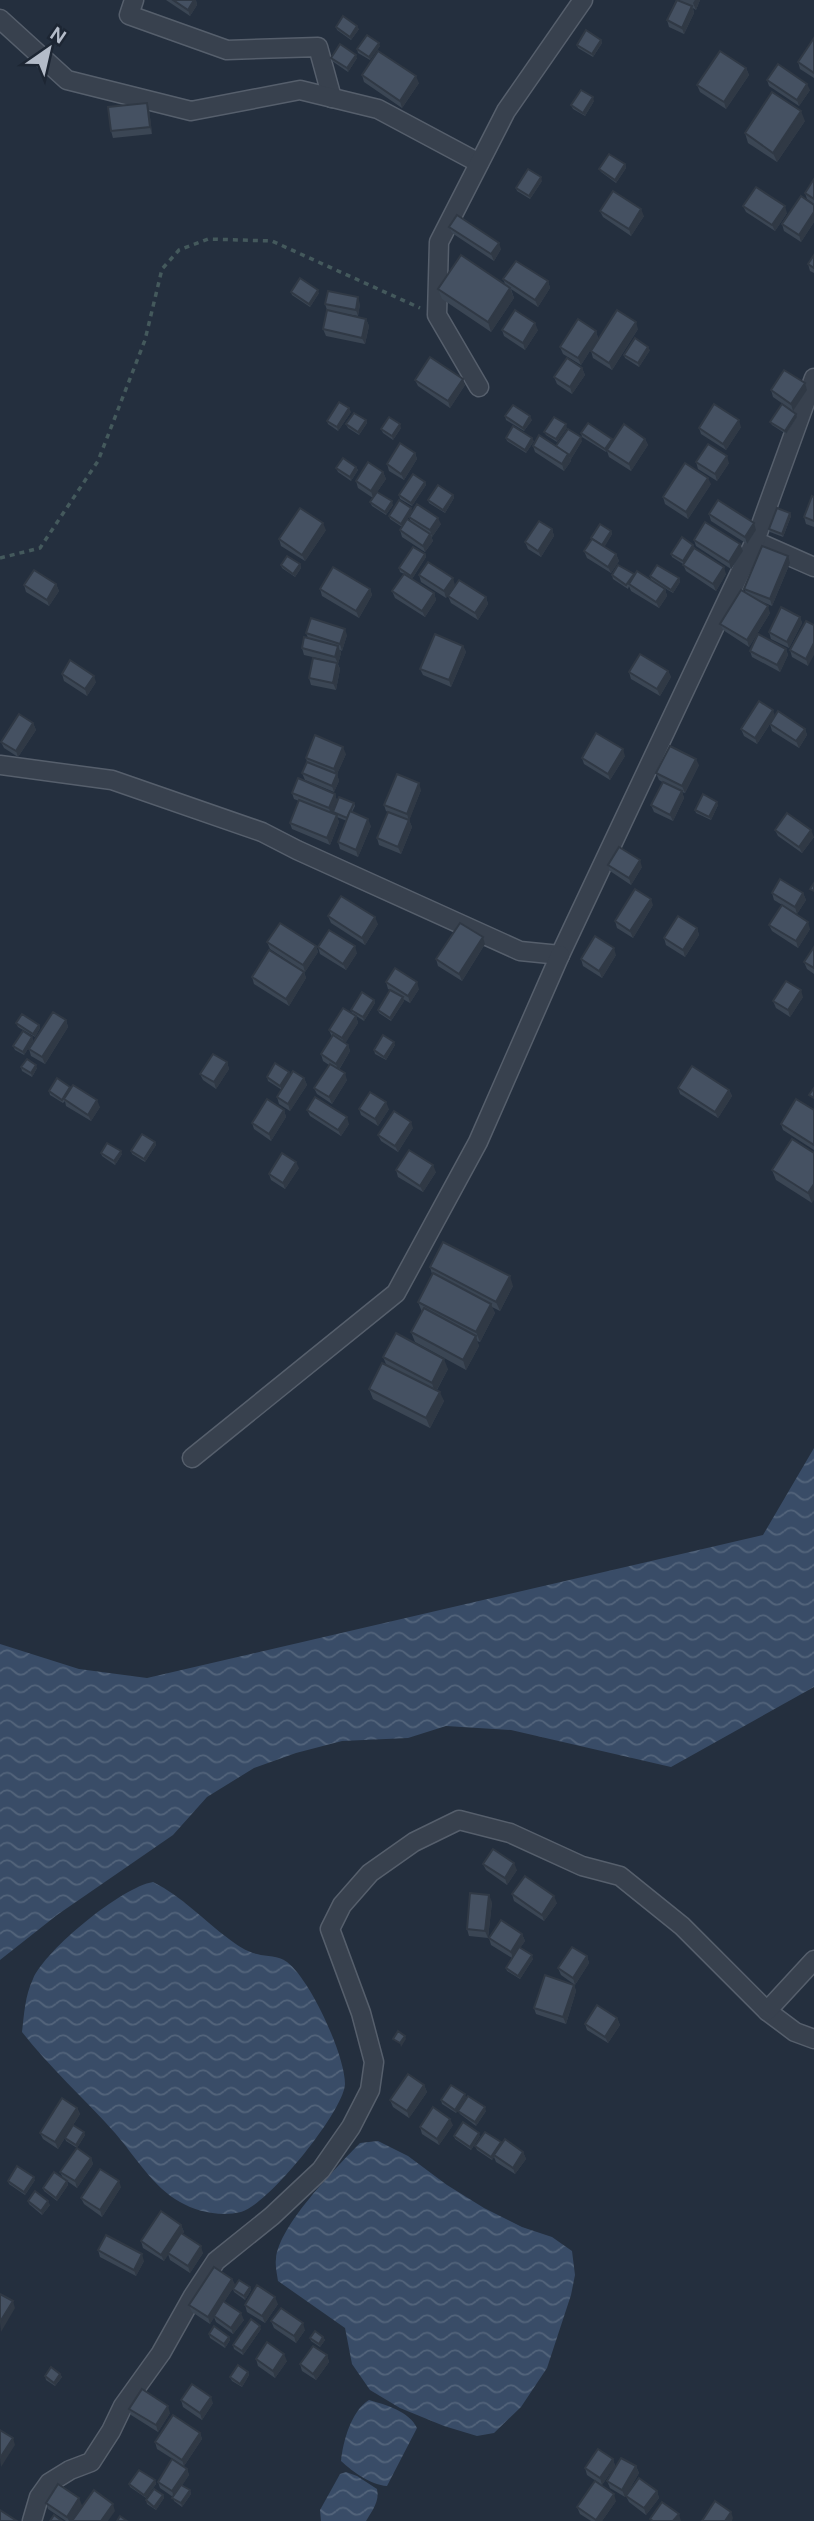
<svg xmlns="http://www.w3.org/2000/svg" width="814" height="2521" viewBox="0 0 814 2521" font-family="'DM Sans',sans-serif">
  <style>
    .water { fill: url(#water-waves) }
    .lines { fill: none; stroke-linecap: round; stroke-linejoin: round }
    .street-casing { stroke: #565f6c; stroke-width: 21 }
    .path { stroke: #44595c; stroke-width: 3.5; stroke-dasharray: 5 5; stroke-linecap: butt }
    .street { stroke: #38414e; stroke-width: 18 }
    .wall { fill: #3b4654 }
    .shaded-wall { fill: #303945 }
    .building { fill: #455162; stroke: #303945; stroke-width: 2 }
  </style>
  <defs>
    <pattern id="water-waves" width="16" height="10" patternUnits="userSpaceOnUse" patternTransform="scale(1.75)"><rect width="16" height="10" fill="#394c67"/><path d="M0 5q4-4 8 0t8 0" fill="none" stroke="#53647b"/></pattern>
  </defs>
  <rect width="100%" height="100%" fill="#242f3e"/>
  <g class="water">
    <path d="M 814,1448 L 814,1687 L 671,1767 L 511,1730 L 446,1726 L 408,1738 L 342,1741 L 296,1753 L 254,1768 L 207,1797 L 173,1835 L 57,1915 L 0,1960 L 0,1644 L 79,1669 L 147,1678 L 763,1535 Z"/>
    <path d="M 153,1882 C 182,1896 203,1920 229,1939 C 237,1945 247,1952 257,1954 C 267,1957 278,1955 287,1962 C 310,1979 345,2055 345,2084 C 344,2111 267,2206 241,2212 C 221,2217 197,2212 180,2202 C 153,2187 135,2156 115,2133 C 84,2098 50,2068 22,2032 C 24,2015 25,1995 33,1979 C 46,1949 122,1887 153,1882 Z"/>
    <path d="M 378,2141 L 408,2156 L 447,2185 L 484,2208 L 522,2227 L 552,2237 L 572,2251 L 575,2275 L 571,2295 L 547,2368 L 521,2407 L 494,2433 L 477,2436 L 444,2426 L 400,2408 L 370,2390 L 352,2364 L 345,2328 L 278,2281 C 277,2274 275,2266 276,2259 C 279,2225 336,2168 360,2143 Z"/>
    <path d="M 369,2400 C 386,2405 409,2411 417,2428 L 387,2486 C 371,2485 353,2472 341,2461 C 343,2442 351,2411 369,2400 Z"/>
    <path d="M 346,2472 L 357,2476 L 377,2489 C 380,2501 372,2511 366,2521 L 321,2521 L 320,2510 L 340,2474 Z"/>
  </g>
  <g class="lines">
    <defs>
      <g id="street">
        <path d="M 134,0 L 129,15 L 227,50 L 318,47 L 332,98"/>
        <path d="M 0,19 L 67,80 L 191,111 L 300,90 L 378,109 L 479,163"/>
        <path d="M 479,387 L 437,315 L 439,242 L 506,111 L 583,0"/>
        <path d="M 755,541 L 814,567"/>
        <path d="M 0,765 L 112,780 L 262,832 L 297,850 L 520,951 L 560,955 L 755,541 L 814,378"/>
        <path d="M 192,1458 L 396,1293 L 478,1142 L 560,955"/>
        <path d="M 767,2011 L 795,2032 L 814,2039"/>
        <path d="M 32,2521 L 39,2497 L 49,2483 L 70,2470 L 91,2462 L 111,2431 L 123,2406 L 161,2353 L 193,2296 L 216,2261 L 272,2216 L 321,2170 L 351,2127 L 370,2090 L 374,2062 L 361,2013 L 330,1929 L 342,1905 L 370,1873 L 414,1842 L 459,1820 L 510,1833 L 582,1866 L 620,1876 L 682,1926 L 767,2011 L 814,1960"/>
      </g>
    </defs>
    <use href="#street" class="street-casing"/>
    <path class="path" d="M 0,558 L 40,548 L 98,461 L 145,340 L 162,269 L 179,250 L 208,239 L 272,241 L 420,308"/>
    <use href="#street" class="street"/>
  </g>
  <g class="wall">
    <path d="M 166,0 L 196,0 L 197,5 L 190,16 Z"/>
    <path d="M 676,0 L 700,0 L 696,10 L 693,8 L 694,13 L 684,34 L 669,27 L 667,20 Z"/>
    <path d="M 336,27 L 359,29 L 351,40 L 337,30 Z"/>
    <path d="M 814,38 L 814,78 L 800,69 L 798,62 Z"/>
    <path d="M 601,40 L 602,43 L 593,57 L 578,48 L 577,45 Z"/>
    <path d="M 380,46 L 370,60 L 358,53 L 357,49 Z"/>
    <path d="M 331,58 L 357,58 L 348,72 L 332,61 Z"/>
    <path d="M 746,68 L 749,75 L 726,109 L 700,92 L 697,85 Z"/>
    <path d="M 362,75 L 419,83 L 402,108 L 364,82 Z"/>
    <path d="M 767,80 L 810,90 L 799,106 L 769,86 Z"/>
    <path d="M 594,101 L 585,116 L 573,109 L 571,105 Z"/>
    <path d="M 149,109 L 152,134 L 113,138 L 111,131 Z"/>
    <path d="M 805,121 L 777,162 L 748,143 L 745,133 Z"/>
    <path d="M 625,164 L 626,168 L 616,183 L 601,172 L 599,169 Z"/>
    <path d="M 814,179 L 814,204 L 807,199 L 805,193 Z"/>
    <path d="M 542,181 L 530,199 L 517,191 L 516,188 Z"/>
    <path d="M 814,205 L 814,222 L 801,242 L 784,231 L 782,224 Z"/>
    <path d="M 743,206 L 787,213 L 775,231 L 746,212 Z"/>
    <path d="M 600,211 L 644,216 L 631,236 L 603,217 Z"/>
    <path d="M 449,227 L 501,249 L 494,261 L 452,233 Z"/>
    <path d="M 814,255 L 814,273 L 810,271 L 808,264 Z"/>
    <path d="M 503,279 L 548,281 L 550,288 L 538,307 L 511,289 L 514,298 L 491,332 L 442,299 L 438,289 L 505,284 Z"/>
    <path d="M 291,292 L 319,293 L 310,307 L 292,295 Z"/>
    <path d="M 325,304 L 360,304 L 358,316 L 330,311 L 366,319 L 369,326 L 365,344 L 326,336 L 323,329 L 327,310 Z"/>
    <path d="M 638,329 L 612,370 L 593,358 L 591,351 Z"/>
    <path d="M 502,330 L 538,330 L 525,350 L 504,336 Z"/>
    <path d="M 596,331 L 598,338 L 581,365 L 563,354 L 560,347 Z"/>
    <path d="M 650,350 L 639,367 L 625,358 L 624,355 Z"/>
    <path d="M 582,368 L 585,375 L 572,394 L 557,384 L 554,377 Z"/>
    <path d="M 415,380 L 465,385 L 450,408 L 418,386 Z"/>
    <path d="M 805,383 L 807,390 L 793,411 L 773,397 L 771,390 Z"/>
    <path d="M 351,412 L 338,431 L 328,424 L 327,421 Z"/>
    <path d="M 796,414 L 797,417 L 786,434 L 772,425 L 770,422 Z"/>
    <path d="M 505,416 L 532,420 L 524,431 L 506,420 Z"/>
    <path d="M 366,420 L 367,423 L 359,435 L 348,428 L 346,424 Z"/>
    <path d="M 741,427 L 726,450 L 701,434 L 699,428 Z"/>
    <path d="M 401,428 L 393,440 L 383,433 L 381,429 Z"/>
    <path d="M 567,428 L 557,442 L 546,435 L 544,432 Z"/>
    <path d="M 581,433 L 613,441 L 645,439 L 648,445 L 631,471 L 609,457 L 607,451 L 606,452 L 582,437 Z"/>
    <path d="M 506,438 L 534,441 L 526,453 L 507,441 Z"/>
    <path d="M 582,441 L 571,459 L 570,458 L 571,461 L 564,471 L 535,452 L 533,446 L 556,446 Z"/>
    <path d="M 415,453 L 417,459 L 404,480 L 389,471 L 387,464 Z"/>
    <path d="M 696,462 L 729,463 L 717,481 L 698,469 Z"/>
    <path d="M 356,467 L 358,470 L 351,481 L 338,472 L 336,468 Z"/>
    <path d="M 383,472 L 386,479 L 373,498 L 358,488 L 356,481 Z"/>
    <path d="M 425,482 L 426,485 L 412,506 L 400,499 L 399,495 Z"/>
    <path d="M 711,484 L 688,519 L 665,504 L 663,497 Z"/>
    <path d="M 453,495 L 454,498 L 445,513 L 429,503 L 428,500 Z"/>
    <path d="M 814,497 L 814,527 L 806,524 L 804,517 Z"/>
    <path d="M 370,502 L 393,505 L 386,515 L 372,506 Z"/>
    <path d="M 412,511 L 407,520 L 411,522 L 409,517 L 441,524 L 432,537 L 431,536 L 433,541 L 425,552 L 402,537 L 400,530 L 402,527 L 390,519 L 389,516 Z"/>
    <path d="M 790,513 L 791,516 L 783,537 L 770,532 L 769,529 Z"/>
    <path d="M 709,514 L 756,530 L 747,544 L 711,521 Z"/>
    <path d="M 552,529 L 554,536 L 541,557 L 528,549 L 525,542 Z"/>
    <path d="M 326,530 L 305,561 L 281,546 L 279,539 Z"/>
    <path d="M 611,531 L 612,534 L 604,547 L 616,554 L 619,561 L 611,573 L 587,558 L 584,551 L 592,540 L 591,538 Z"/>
    <path d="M 694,540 L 740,544 L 743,551 L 731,569 L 696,546 Z"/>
    <path d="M 693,545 L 695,548 L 726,574 L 716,591 L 686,571 L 683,564 L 672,557 L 671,554 Z"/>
    <path d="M 425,554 L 426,557 L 412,579 L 434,593 L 436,600 L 425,617 L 395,598 L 392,591 L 404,574 L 400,572 L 399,568 Z"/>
    <path d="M 790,563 L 772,606 L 756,599 L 770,613 L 749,647 L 723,630 L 720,624 L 746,593 L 744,589 Z"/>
    <path d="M 300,564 L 301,568 L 295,577 L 282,568 L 281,565 Z"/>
    <path d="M 634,574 L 634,576 L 665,589 L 667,596 L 659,608 L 631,591 L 629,586 L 628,589 L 613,579 L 612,575 Z"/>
    <path d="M 419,575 L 455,585 L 446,598 L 421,582 Z"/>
    <path d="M 650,576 L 679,578 L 680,582 L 673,593 L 651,580 Z"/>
    <path d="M 56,584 L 59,591 L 49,606 L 26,592 L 24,585 Z"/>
    <path d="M 320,589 L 370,589 L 372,595 L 359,618 L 322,596 Z"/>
    <path d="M 448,596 L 486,597 L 488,604 L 478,620 L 451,603 Z"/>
    <path d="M 800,617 L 802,623 L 789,648 L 771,639 L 769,632 Z"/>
    <path d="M 814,625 L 808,666 L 792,657 L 790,650 Z"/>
    <path d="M 306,633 L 347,635 L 342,651 L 340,650 L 341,653 L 338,664 L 340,669 L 336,690 L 311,685 L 309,678 L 321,659 L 304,655 L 302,648 L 308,638 Z"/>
    <path d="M 463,646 L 466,652 L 451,687 L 423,675 L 420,669 Z"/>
    <path d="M 786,649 L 788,655 L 780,672 L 752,657 L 750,651 Z"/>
    <path d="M 668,671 L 671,677 L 660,696 L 631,679 L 629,672 Z"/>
    <path d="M 62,674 L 96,682 L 87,696 L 64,681 Z"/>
    <path d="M 775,716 L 805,729 L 807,735 L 799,748 L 772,731 L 770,724 L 757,744 L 744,736 L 741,729 Z"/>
    <path d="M 33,723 L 36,730 L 18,757 L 4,748 L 1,742 Z"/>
    <path d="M 346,754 L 337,774 L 339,781 L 334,792 L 305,780 L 302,773 L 307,762 L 306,758 Z"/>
    <path d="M 625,756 L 610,780 L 584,764 L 582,758 Z"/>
    <path d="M 699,765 L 685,793 L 682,792 L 684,798 L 673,821 L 654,812 L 651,805 L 664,783 L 659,780 L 656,773 Z"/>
    <path d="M 421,790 L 409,820 L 412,827 L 401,854 L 379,845 L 377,838 L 388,812 L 386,811 L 384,805 Z"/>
    <path d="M 292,793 L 335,794 L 337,801 L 332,813 L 333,814 L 333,812 L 354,803 L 355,806 L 352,812 L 371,826 L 358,857 L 340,849 L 338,842 L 347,821 L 337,817 L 339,822 L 330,845 L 292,829 L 290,823 L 299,801 L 294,799 Z"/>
    <path d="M 718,805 L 711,820 L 696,813 L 695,810 Z"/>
    <path d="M 775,830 L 814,837 L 802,853 L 778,836 Z"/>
    <path d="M 608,865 L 642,867 L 631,885 L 610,871 Z"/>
    <path d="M 772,893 L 803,893 L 806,900 L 797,914 L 774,900 Z"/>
    <path d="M 653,905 L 633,938 L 617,928 L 615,921 Z"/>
    <path d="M 328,916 L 378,924 L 365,945 L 331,923 Z"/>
    <path d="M 769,925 L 810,929 L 798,948 L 772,931 Z"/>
    <path d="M 697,928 L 699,935 L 685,957 L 666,945 L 664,938 Z"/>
    <path d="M 483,937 L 485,944 L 462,981 L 438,966 L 436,959 Z"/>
    <path d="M 267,942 L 316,946 L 318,952 L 305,972 L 270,949 Z"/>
    <path d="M 318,947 L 357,953 L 346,970 L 320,954 Z"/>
    <path d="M 814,947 L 814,974 L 807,969 L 804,962 Z"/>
    <path d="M 616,955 L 602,978 L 583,966 L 581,959 Z"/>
    <path d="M 304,972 L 306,978 L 289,1006 L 254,984 L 252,977 Z"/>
    <path d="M 386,982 L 419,989 L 410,1003 L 403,999 L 404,1001 L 391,1021 L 379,1013 L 378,1010 L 390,990 L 388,989 Z"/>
    <path d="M 803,997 L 790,1017 L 776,1008 L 773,1001 Z"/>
    <path d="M 374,1000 L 375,1003 L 364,1021 L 352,1013 L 351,1010 Z"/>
    <path d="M 356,1016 L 358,1023 L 345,1043 L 348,1045 L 350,1051 L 339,1070 L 347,1080 L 332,1104 L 317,1094 L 314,1088 L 329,1065 L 323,1061 L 321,1054 L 332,1037 L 329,1030 Z"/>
    <path d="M 66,1020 L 68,1027 L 45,1064 L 31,1056 L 29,1049 Z"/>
    <path d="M 16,1023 L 39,1025 L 40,1028 L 35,1037 L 18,1027 Z"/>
    <path d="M 32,1037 L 33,1041 L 24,1055 L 15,1050 L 13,1046 Z"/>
    <path d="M 395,1045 L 386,1060 L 375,1054 L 374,1050 Z"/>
    <path d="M 227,1062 L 229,1069 L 216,1089 L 203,1080 L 200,1074 Z"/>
    <path d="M 21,1067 L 37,1068 L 32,1077 L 22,1071 Z"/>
    <path d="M 289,1072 L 290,1076 L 304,1078 L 307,1085 L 290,1111 L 279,1104 L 277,1097 L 282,1090 L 268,1081 L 267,1077 Z"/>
    <path d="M 70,1087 L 71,1088 L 100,1107 L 91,1121 L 66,1106 L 65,1101 L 63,1103 L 50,1095 L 49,1091 Z"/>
    <path d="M 678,1088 L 729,1090 L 732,1096 L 718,1118 L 680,1094 Z"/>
    <path d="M 359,1109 L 389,1109 L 378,1126 L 361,1115 Z"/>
    <path d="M 284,1110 L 286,1117 L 271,1141 L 254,1129 L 252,1123 Z"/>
    <path d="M 307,1110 L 349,1124 L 341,1136 L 310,1116 Z"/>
    <path d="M 814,1110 L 814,1150 L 783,1130 L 781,1124 Z"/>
    <path d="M 413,1128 L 398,1152 L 381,1141 L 378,1135 Z"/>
    <path d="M 155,1142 L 156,1145 L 145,1162 L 132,1154 L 131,1151 Z"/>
    <path d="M 101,1153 L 122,1154 L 115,1165 L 102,1156 Z"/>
    <path d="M 814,1153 L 812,1203 L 776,1180 L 772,1170 Z"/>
    <path d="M 299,1168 L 285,1189 L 271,1180 L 269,1174 Z"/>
    <path d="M 396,1170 L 436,1172 L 423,1192 L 398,1177 Z"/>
    <path d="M 430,1267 L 513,1286 L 500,1311 L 492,1307 L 495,1313 L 480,1342 L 477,1341 L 479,1346 L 466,1370 L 415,1342 L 411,1332 L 422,1312 L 418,1302 L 432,1274 Z"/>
    <path d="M 383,1357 L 448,1369 L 437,1390 L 444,1401 L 430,1428 L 373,1399 L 369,1389 L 386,1364 Z"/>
    <path d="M 483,1864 L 517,1870 L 507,1885 L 486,1870 Z"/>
    <path d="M 512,1894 L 557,1903 L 544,1921 L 514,1901 Z"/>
    <path d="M 492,1902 L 488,1938 L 469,1936 L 467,1929 Z"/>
    <path d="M 522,1934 L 525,1941 L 520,1948 L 533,1959 L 520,1979 L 507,1971 L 506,1968 L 512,1958 L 491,1945 L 489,1938 Z"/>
    <path d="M 587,1956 L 589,1963 L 575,1985 L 561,1975 L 558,1968 Z"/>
    <path d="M 574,1985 L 576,1991 L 566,2024 L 536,2014 L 534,2008 Z"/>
    <path d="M 617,2018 L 620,2025 L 608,2043 L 587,2030 L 585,2024 Z"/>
    <path d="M 424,2085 L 427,2092 L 409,2118 L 393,2107 L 390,2100 Z"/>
    <path d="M 466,2097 L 456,2113 L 442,2104 L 441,2100 Z"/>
    <path d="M 77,2108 L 80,2114 L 58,2149 L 43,2139 L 40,2133 Z"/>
    <path d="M 458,2111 L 486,2111 L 476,2126 L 460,2114 Z"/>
    <path d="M 453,2125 L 439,2145 L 422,2134 L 420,2127 Z"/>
    <path d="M 85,2135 L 77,2148 L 91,2158 L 93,2164 L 77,2188 L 63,2178 L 60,2172 L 77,2148 L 66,2141 L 65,2138 Z"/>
    <path d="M 454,2136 L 480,2136 L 471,2150 L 455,2139 Z"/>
    <path d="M 501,2144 L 523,2152 L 526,2159 L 515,2174 L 496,2162 L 494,2157 L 492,2160 L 477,2150 L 475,2146 Z"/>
    <path d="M 35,2180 L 25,2195 L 9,2184 L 8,2181 Z"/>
    <path d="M 67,2181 L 68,2185 L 57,2201 L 44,2191 L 43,2188 Z"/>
    <path d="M 121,2187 L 102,2217 L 84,2204 L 81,2198 Z"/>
    <path d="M 28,2201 L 50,2205 L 42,2215 L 29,2204 Z"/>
    <path d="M 181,2225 L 184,2232 L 182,2234 L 203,2253 L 190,2273 L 170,2260 L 168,2254 L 164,2261 L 143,2248 L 141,2241 Z"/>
    <path d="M 98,2250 L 144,2261 L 136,2276 L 100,2257 Z"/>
    <path d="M 232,2279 L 235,2285 L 224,2302 L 244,2320 L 233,2334 L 216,2322 L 214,2317 L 210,2324 L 192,2312 L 189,2305 Z"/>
    <path d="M 250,2287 L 251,2290 L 245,2300 L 234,2292 L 233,2289 Z"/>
    <path d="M 278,2304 L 265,2323 L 247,2312 L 245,2305 Z"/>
    <path d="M 271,2321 L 305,2330 L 296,2343 L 274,2328 Z"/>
    <path d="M 261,2329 L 243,2355 L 234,2349 L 233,2345 Z"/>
    <path d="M 209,2334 L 229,2337 L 230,2340 L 225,2348 L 210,2338 Z"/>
    <path d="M 323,2337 L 325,2340 L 320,2347 L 311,2341 L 310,2338 Z"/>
    <path d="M 327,2355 L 329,2362 L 316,2380 L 302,2371 L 300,2364 Z"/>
    <path d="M 256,2359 L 287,2361 L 275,2378 L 258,2366 Z"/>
    <path d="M 248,2372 L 249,2375 L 242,2387 L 232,2381 L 230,2377 Z"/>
    <path d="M 60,2374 L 62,2377 L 55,2386 L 46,2380 L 45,2376 Z"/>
    <path d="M 181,2400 L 213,2403 L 202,2420 L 183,2407 Z"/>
    <path d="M 129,2409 L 170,2413 L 158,2432 L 131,2415 Z"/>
    <path d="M 200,2433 L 202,2439 L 184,2466 L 157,2449 L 155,2442 Z"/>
    <path d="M 613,2459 L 615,2466 L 602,2485 L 587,2475 L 585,2468 Z"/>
    <path d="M 636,2466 L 639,2473 L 625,2497 L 610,2488 L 607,2481 Z"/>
    <path d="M 187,2469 L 189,2475 L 182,2485 L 190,2490 L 191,2494 L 182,2507 L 174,2501 L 173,2497 L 160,2488 L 158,2482 Z"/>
    <path d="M 155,2480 L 156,2484 L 146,2498 L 130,2487 L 129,2484 Z"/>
    <path d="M 657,2491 L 659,2498 L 646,2515 L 629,2502 L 626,2496 Z"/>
    <path d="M 163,2495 L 164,2498 L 156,2510 L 147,2504 L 146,2500 Z"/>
    <path d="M 616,2501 L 602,2521 L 591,2521 L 580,2514 L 577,2507 Z"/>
    <path d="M 46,2503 L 82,2505 L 71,2521 L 66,2521 L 48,2509 Z"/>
  </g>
  <g class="shaded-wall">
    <path d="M 194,0 L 196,0 L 197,5 L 190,16 L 188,10 Z"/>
    <path d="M 695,0 L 700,0 L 696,10 L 693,3 Z"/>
    <path d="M 692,6 L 694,13 L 684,34 L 682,28 Z"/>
    <path d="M 357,26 L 359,29 L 351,40 L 350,37 Z"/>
    <path d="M 601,40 L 602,43 L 593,57 L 592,54 Z"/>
    <path d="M 379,43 L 380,46 L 370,60 L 369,57 Z"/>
    <path d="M 356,55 L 357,58 L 348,72 L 347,68 Z"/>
    <path d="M 746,68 L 749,75 L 726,109 L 724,102 Z"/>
    <path d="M 416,76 L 419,83 L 402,108 L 400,101 Z"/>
    <path d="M 807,84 L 810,90 L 799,106 L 797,100 Z"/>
    <path d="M 593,97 L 594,101 L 585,116 L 583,113 Z"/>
    <path d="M 147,103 L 149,109 L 152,134 L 150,127 Z"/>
    <path d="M 801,111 L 805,121 L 777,162 L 773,153 Z"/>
    <path d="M 625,164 L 626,168 L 616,183 L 615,180 Z"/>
    <path d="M 541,177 L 542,181 L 530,199 L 529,196 Z"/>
    <path d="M 785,206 L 787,213 L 775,231 L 772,225 Z"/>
    <path d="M 641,209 L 644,216 L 631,236 L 629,229 Z"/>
    <path d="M 814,212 L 814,222 L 801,242 L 799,235 Z"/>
    <path d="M 499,243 L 501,249 L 494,261 L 491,254 Z"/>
    <path d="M 548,281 L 550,288 L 538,307 L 535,300 Z"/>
    <path d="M 510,288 L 514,298 L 491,332 L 488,322 Z"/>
    <path d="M 318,290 L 319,293 L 310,307 L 309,304 Z"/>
    <path d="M 358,297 L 360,304 L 358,316 L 356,310 Z"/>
    <path d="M 366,319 L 369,326 L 365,344 L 362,338 Z"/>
    <path d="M 636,322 L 638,329 L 612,370 L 609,363 Z"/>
    <path d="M 535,323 L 538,330 L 525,350 L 523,343 Z"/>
    <path d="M 596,331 L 598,338 L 581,365 L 578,358 Z"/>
    <path d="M 648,347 L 650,350 L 639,367 L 638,363 Z"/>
    <path d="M 582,368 L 585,375 L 572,394 L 570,387 Z"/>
    <path d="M 463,379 L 465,385 L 450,408 L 448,401 Z"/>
    <path d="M 805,383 L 807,390 L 793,411 L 791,404 Z"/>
    <path d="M 349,408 L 351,412 L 338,431 L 337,427 Z"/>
    <path d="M 796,414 L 797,417 L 786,434 L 785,431 Z"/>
    <path d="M 530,416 L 532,420 L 524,431 L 523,428 Z"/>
    <path d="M 366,420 L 367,423 L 359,435 L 358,432 Z"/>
    <path d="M 739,420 L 741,427 L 726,450 L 723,444 Z"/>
    <path d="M 400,424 L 401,428 L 393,440 L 392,436 Z"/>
    <path d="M 566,424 L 567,428 L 557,442 L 556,439 Z"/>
    <path d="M 581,437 L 582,441 L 571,459 L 569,456 Z"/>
    <path d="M 532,438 L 534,441 L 526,453 L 525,450 Z"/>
    <path d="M 612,439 L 613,442 L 606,452 L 605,449 Z"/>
    <path d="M 645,439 L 648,445 L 631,471 L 629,464 Z"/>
    <path d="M 415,453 L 417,459 L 404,480 L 401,474 Z"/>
    <path d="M 568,454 L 571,461 L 564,471 L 562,464 Z"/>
    <path d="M 727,456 L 729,463 L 717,481 L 715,474 Z"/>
    <path d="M 356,467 L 358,470 L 351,481 L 350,477 Z"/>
    <path d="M 383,472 L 386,479 L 373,498 L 371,491 Z"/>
    <path d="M 708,478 L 711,484 L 688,519 L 686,512 Z"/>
    <path d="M 425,482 L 426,485 L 412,506 L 411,503 Z"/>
    <path d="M 453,495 L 454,498 L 445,513 L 443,510 Z"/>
    <path d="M 392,501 L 393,505 L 386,515 L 385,512 Z"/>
    <path d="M 411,508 L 412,511 L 403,527 L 401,524 Z"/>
    <path d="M 790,513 L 791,516 L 783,537 L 782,534 Z"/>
    <path d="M 438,518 L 441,524 L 432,537 L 430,530 Z"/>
    <path d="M 323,523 L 326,530 L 305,561 L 302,555 Z"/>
    <path d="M 754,523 L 756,530 L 747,544 L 745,537 Z"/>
    <path d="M 552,529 L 554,536 L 541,557 L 538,551 Z"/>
    <path d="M 611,531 L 612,534 L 604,548 L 602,545 Z"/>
    <path d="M 430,534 L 433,541 L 425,552 L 423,546 Z"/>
    <path d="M 740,544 L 743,551 L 731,569 L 729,562 Z"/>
    <path d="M 693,545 L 695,548 L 684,564 L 683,561 Z"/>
    <path d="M 425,554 L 426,557 L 412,579 L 411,576 Z"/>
    <path d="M 616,554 L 619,561 L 611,573 L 608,567 Z"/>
    <path d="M 788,556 L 790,563 L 772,606 L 770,599 Z"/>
    <path d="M 300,564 L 301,568 L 295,577 L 293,574 Z"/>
    <path d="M 724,567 L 726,574 L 716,591 L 713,584 Z"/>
    <path d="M 453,578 L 455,585 L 446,598 L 444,591 Z"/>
    <path d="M 679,578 L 680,582 L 673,593 L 671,590 Z"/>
    <path d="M 56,584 L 59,591 L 49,606 L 47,600 Z"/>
    <path d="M 370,589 L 372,595 L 359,618 L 356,611 Z"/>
    <path d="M 665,589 L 667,596 L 659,608 L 656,602 Z"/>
    <path d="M 434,593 L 436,600 L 425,617 L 422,611 Z"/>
    <path d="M 486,597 L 488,604 L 478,620 L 475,613 Z"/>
    <path d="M 768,606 L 770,613 L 749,647 L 747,640 Z"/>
    <path d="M 800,617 L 802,623 L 789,648 L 787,642 Z"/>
    <path d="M 345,629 L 347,635 L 342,651 L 340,644 Z"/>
    <path d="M 814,643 L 814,655 L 808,666 L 806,659 Z"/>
    <path d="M 338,646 L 341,653 L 338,664 L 335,657 Z"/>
    <path d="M 463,646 L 466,652 L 451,687 L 449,680 Z"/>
    <path d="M 786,649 L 788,655 L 780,672 L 777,665 Z"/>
    <path d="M 337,663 L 340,669 L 336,690 L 333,683 Z"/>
    <path d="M 668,671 L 671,677 L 660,696 L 657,689 Z"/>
    <path d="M 94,676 L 96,682 L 87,696 L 85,689 Z"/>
    <path d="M 773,710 L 775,716 L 757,744 L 755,738 Z"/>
    <path d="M 33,723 L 36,730 L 18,757 L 16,751 Z"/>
    <path d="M 805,729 L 807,735 L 799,748 L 796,741 Z"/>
    <path d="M 343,747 L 346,754 L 337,774 L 339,781 L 334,792 L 332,786 L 336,776 L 334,769 Z"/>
    <path d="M 623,749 L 625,756 L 610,780 L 608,774 Z"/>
    <path d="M 696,759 L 699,765 L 685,793 L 682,786 Z"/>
    <path d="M 419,783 L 421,790 L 409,821 L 407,814 Z"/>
    <path d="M 682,791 L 684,798 L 673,821 L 670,815 Z"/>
    <path d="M 335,794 L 337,801 L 331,815 L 329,808 Z"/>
    <path d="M 717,802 L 718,805 L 711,820 L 709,817 Z"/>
    <path d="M 337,815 L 339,822 L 330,845 L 327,838 Z"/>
    <path d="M 368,819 L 371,826 L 358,857 L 356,850 Z"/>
    <path d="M 409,820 L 412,827 L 401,854 L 398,847 Z"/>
    <path d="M 811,830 L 814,837 L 802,853 L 799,847 Z"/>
    <path d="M 640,860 L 642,867 L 631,885 L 629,878 Z"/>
    <path d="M 803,893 L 806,900 L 797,914 L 795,907 Z"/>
    <path d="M 651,899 L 653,905 L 633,938 L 630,931 Z"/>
    <path d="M 375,917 L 378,924 L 365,945 L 362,938 Z"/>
    <path d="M 808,922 L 810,929 L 798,948 L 796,941 Z"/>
    <path d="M 697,928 L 699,935 L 685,957 L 683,950 Z"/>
    <path d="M 483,937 L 485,944 L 462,981 L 459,974 Z"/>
    <path d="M 316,946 L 318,952 L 305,972 L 303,965 Z"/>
    <path d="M 355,946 L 357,953 L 346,970 L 343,964 Z"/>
    <path d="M 614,948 L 616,955 L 602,978 L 599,971 Z"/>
    <path d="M 304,972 L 306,978 L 289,1006 L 286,999 Z"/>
    <path d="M 417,982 L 419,989 L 410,1003 L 408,996 Z"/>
    <path d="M 801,990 L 803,997 L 790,1017 L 788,1010 Z"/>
    <path d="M 403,997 L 404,1001 L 391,1021 L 390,1018 Z"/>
    <path d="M 374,1000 L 375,1003 L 364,1021 L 363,1017 Z"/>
    <path d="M 356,1016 L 358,1023 L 345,1044 L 342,1038 Z"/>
    <path d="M 66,1020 L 68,1027 L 45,1064 L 42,1057 Z"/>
    <path d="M 39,1025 L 40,1028 L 35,1037 L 33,1034 Z"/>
    <path d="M 32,1037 L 33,1041 L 24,1055 L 23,1052 Z"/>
    <path d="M 394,1042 L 395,1045 L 386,1060 L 384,1057 Z"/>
    <path d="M 348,1045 L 350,1051 L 338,1071 L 336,1064 Z"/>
    <path d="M 227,1062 L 229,1069 L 216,1089 L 214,1082 Z"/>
    <path d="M 36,1065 L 37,1068 L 32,1077 L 31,1073 Z"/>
    <path d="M 289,1072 L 290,1076 L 282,1090 L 280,1086 Z"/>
    <path d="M 345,1073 L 347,1080 L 332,1104 L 329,1097 Z"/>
    <path d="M 304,1078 L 307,1085 L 290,1111 L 288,1104 Z"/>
    <path d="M 729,1090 L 732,1096 L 718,1118 L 715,1112 Z"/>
    <path d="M 97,1100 L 100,1107 L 91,1121 L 88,1115 Z"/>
    <path d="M 386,1102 L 389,1109 L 378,1126 L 375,1119 Z"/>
    <path d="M 284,1110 L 286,1117 L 271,1141 L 269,1134 Z"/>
    <path d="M 347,1117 L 349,1124 L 341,1136 L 338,1130 Z"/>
    <path d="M 411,1122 L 413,1128 L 398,1152 L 395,1146 Z"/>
    <path d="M 155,1142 L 156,1145 L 145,1162 L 144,1159 Z"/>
    <path d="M 121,1151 L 122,1154 L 115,1165 L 114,1161 Z"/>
    <path d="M 296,1162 L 299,1168 L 285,1189 L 283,1183 Z"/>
    <path d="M 433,1165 L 436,1172 L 423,1192 L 420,1186 Z"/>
    <path d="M 814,1184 L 814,1200 L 812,1203 L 808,1193 Z"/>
    <path d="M 510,1276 L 513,1286 L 500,1311 L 496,1302 Z"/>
    <path d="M 491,1304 L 495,1313 L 480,1342 L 476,1332 Z"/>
    <path d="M 476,1336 L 479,1346 L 466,1370 L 463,1360 Z"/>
    <path d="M 444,1359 L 448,1369 L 435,1393 L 432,1383 Z"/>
    <path d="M 440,1392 L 444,1401 L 430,1428 L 426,1418 Z"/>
    <path d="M 514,1863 L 517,1870 L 507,1885 L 505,1878 Z"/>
    <path d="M 489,1895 L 492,1902 L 488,1938 L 485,1931 Z"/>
    <path d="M 554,1896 L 557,1903 L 544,1921 L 542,1915 Z"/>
    <path d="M 522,1934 L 525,1941 L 513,1959 L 511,1952 Z"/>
    <path d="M 532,1955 L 533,1959 L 520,1979 L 518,1976 Z"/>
    <path d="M 587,1956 L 589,1963 L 575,1985 L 573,1978 Z"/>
    <path d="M 574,1985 L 576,1991 L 566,2024 L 563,2017 Z"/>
    <path d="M 617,2018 L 620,2025 L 608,2043 L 605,2037 Z"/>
    <path d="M 405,2036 L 406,2039 L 401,2047 L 400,2043 Z"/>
    <path d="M 424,2085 L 427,2092 L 409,2118 L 407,2111 Z"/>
    <path d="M 465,2094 L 466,2097 L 456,2113 L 455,2110 Z"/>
    <path d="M 485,2107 L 486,2111 L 476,2126 L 475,2122 Z"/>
    <path d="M 77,2108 L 80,2114 L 58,2149 L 55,2142 Z"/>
    <path d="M 450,2119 L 453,2125 L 439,2145 L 437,2139 Z"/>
    <path d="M 84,2132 L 85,2135 L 77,2148 L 76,2145 Z"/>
    <path d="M 479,2133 L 480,2136 L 471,2150 L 470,2147 Z"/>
    <path d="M 501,2142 L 502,2146 L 492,2160 L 491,2157 Z"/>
    <path d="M 523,2152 L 526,2159 L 515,2174 L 513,2168 Z"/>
    <path d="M 91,2158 L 93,2164 L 77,2188 L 75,2181 Z"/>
    <path d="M 34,2177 L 35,2180 L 25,2195 L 24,2192 Z"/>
    <path d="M 67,2181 L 68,2185 L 57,2201 L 56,2198 Z"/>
    <path d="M 119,2181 L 121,2187 L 102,2217 L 100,2210 Z"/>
    <path d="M 48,2201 L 50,2205 L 42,2215 L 41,2211 Z"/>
    <path d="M 181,2225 L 184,2232 L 164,2261 L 161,2255 Z"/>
    <path d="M 201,2246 L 203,2253 L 190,2273 L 188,2266 Z"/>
    <path d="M 142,2254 L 144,2261 L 136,2276 L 134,2270 Z"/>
    <path d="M 232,2279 L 235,2285 L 210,2324 L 208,2317 Z"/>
    <path d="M 250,2287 L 251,2290 L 245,2300 L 244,2296 Z"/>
    <path d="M 275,2297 L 278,2304 L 265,2323 L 262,2316 Z"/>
    <path d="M 13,2301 L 15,2308 L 1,2332 L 0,2322 Z"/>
    <path d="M 241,2313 L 244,2320 L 233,2334 L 231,2328 Z"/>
    <path d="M 303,2323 L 305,2330 L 296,2343 L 294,2336 Z"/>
    <path d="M 260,2326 L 261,2329 L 243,2355 L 242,2351 Z"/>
    <path d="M 229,2337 L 230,2340 L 225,2348 L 224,2344 Z"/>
    <path d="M 323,2337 L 325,2340 L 320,2347 L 319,2344 Z"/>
    <path d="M 284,2354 L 287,2361 L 275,2378 L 273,2371 Z"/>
    <path d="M 327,2355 L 329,2362 L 316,2380 L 313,2374 Z"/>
    <path d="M 248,2372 L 249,2375 L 242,2387 L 240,2384 Z"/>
    <path d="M 60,2374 L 62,2377 L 55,2386 L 54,2383 Z"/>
    <path d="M 211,2397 L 213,2403 L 202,2420 L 200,2413 Z"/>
    <path d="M 168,2406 L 170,2413 L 158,2432 L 156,2425 Z"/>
    <path d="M 200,2433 L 202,2439 L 184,2466 L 182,2460 Z"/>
    <path d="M 13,2438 L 15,2445 L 1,2467 L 0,2458 Z"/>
    <path d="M 613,2459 L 615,2466 L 602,2485 L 600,2478 Z"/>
    <path d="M 636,2466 L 639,2473 L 625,2497 L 622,2490 Z"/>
    <path d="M 187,2469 L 189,2475 L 174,2498 L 172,2491 Z"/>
    <path d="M 155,2480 L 156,2484 L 146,2498 L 144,2495 Z"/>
    <path d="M 190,2490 L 191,2494 L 182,2507 L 181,2503 Z"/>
    <path d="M 657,2491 L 659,2498 L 646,2515 L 644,2508 Z"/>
    <path d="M 614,2494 L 616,2501 L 602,2521 L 597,2521 L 596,2520 Z"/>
    <path d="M 163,2495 L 164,2498 L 156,2510 L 154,2507 Z"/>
    <path d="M 79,2498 L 82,2505 L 71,2521 L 69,2521 L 67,2517 Z"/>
    <path d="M 113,2504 L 115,2511 L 108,2521 L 101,2521 Z"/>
    <path d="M 731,2512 L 733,2518 L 732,2521 L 725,2521 Z"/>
    <path d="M 679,2514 L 681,2521 L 673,2521 Z"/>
  </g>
  <g class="building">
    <path d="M 173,0 L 194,0 L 188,10 Z"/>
    <path d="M 677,0 L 692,6 L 682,28 L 667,20 Z"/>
    <path d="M 343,16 L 357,26 L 350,37 L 336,27 Z"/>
    <path d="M 586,30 L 601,40 L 592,54 L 577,45 Z"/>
    <path d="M 367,35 L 379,43 L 369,57 L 357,49 Z"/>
    <path d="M 814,38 L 814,73 L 798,62 Z"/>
    <path d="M 340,44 L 356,55 L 347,68 L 331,58 Z"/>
    <path d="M 378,51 L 416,76 L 400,101 L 362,75 Z"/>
    <path d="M 720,51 L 746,68 L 724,102 L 697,85 Z"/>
    <path d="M 778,64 L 807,84 L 797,100 L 767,80 Z"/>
    <path d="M 581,90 L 593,97 L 583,113 L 571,105 Z"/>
    <path d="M 772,92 L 801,111 L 773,153 L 745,133 Z"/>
    <path d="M 147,103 L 150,127 L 111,131 L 108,107 Z"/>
    <path d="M 609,154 L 625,164 L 615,180 L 599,169 Z"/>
    <path d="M 528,169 L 541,177 L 529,196 L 516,188 Z"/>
    <path d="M 814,179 L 814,199 L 805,193 Z"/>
    <path d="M 756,187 L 785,206 L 772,225 L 743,206 Z"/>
    <path d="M 613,191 L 641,209 L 629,229 L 600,211 Z"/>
    <path d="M 801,196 L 814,205 L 814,212 L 799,235 L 782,224 Z"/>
    <path d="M 457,215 L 499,243 L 491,254 L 449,227 Z"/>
    <path d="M 461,255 L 510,288 L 488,322 L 438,289 Z"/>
    <path d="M 814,255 L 814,268 L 808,264 Z"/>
    <path d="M 516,261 L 548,281 L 535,300 L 503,279 Z"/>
    <path d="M 300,278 L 318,290 L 309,304 L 291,292 Z"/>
    <path d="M 328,291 L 358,297 L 356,310 L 325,304 Z"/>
    <path d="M 327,310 L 366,319 L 362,338 L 323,329 Z"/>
    <path d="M 515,310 L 535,323 L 523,343 L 502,330 Z"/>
    <path d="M 617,310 L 636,322 L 609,363 L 591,351 Z"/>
    <path d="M 578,319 L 596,331 L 578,358 L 560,347 Z"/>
    <path d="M 635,338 L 648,347 L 638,363 L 624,355 Z"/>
    <path d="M 430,357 L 463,379 L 448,401 L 415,380 Z"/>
    <path d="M 567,358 L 582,368 L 570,387 L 554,377 Z"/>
    <path d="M 784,370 L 805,383 L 791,404 L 771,390 Z"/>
    <path d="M 339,402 L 349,408 L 337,427 L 327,421 Z"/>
    <path d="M 714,404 L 739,420 L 723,444 L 699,428 Z"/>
    <path d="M 782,404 L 796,414 L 785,431 L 770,422 Z"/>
    <path d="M 513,405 L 530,416 L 523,428 L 505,416 Z"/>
    <path d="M 354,413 L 366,420 L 358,432 L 346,424 Z"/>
    <path d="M 389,417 L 400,424 L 392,436 L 381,429 Z"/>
    <path d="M 554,417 L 566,424 L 556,439 L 544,432 Z"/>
    <path d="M 588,423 L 612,439 L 605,449 L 581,433 Z"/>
    <path d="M 624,424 L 645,439 L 629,464 L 607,450 Z"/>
    <path d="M 513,426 L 532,438 L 525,450 L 506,438 Z"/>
    <path d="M 568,429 L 581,437 L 569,456 L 556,446 Z"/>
    <path d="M 539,435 L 568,454 L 562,464 L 533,446 Z"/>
    <path d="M 400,443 L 415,453 L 401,474 L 387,464 Z"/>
    <path d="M 708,444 L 727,456 L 715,474 L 696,462 Z"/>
    <path d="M 343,458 L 356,467 L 350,477 L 336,468 Z"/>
    <path d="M 368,462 L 383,472 L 371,491 L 356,481 Z"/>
    <path d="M 685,463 L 708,478 L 686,512 L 663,497 Z"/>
    <path d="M 413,474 L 425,482 L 411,503 L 399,495 Z"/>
    <path d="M 438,485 L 453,495 L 443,510 L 428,500 Z"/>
    <path d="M 377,492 L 392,501 L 385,512 L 370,502 Z"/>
    <path d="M 812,496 L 814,497 L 814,521 L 804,517 Z"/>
    <path d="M 399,500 L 411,508 L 401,524 L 389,516 Z"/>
    <path d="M 718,500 L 754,523 L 745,537 L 709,514 Z"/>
    <path d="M 417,504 L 438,518 L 430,530 L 409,517 Z"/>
    <path d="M 300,508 L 323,523 L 302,555 L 279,539 Z"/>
    <path d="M 777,508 L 790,513 L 782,534 L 769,529 Z"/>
    <path d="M 407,519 L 430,534 L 423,546 L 400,530 Z"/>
    <path d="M 539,521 L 552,529 L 538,551 L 525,542 Z"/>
    <path d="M 705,522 L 740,544 L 729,562 L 694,540 Z"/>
    <path d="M 600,524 L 611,531 L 602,545 L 591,538 Z"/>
    <path d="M 682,537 L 693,545 L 683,561 L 671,554 Z"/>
    <path d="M 592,539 L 616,554 L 608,567 L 584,551 Z"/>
    <path d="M 762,546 L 788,556 L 770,599 L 744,589 Z"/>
    <path d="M 413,547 L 425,554 L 411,576 L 399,568 Z"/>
    <path d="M 694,548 L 724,567 L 713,584 L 683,565 Z"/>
    <path d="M 287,556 L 300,564 L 293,574 L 281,565 Z"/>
    <path d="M 428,562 L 453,578 L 444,591 L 419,575 Z"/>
    <path d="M 618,565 L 634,574 L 626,585 L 612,575 Z"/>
    <path d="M 657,565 L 679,578 L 671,590 L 650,576 Z"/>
    <path d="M 333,567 L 370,589 L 356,611 L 320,589 Z"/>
    <path d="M 34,570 L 56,584 L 47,600 L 24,585 Z"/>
    <path d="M 637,571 L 665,589 L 656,602 L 629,584 Z"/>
    <path d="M 404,574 L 434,593 L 422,611 L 392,591 Z"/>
    <path d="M 459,580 L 486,597 L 475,613 L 448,596 Z"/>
    <path d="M 741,590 L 768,606 L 747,640 L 720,624 Z"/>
    <path d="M 781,607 L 800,617 L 787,642 L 769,632 Z"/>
    <path d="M 311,618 L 345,629 L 340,644 L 306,633 Z"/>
    <path d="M 806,621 L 814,625 L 814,643 L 806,659 L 790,650 Z"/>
    <path d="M 435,634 L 463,646 L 449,680 L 420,669 Z"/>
    <path d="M 758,634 L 786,649 L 777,665 L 750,651 Z"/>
    <path d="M 304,637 L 338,646 L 335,657 L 302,648 Z"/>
    <path d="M 640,654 L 668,671 L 657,689 L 629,672 Z"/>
    <path d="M 313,658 L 337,663 L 333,683 L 309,678 Z"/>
    <path d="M 70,660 L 94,676 L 85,689 L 62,674 Z"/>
    <path d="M 759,701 L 773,710 L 755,738 L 741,729 Z"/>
    <path d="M 778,711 L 805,729 L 796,741 L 770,724 Z"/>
    <path d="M 19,714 L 33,723 L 16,751 L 1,742 Z"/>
    <path d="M 596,733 L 623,749 L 608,774 L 582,758 Z"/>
    <path d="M 315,735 L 343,747 L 334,769 L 306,758 Z"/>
    <path d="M 670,746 L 696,759 L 682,786 L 656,773 Z"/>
    <path d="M 307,762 L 337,774 L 332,786 L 302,773 Z"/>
    <path d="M 397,774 L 419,783 L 407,814 L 384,805 Z"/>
    <path d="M 298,778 L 335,794 L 329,808 L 292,793 Z"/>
    <path d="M 663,782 L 682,791 L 670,815 L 651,805 Z"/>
    <path d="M 703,794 L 717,802 L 709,817 L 695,810 Z"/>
    <path d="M 339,797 L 354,803 L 347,818 L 333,812 Z"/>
    <path d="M 299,800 L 337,815 L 327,838 L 290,823 Z"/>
    <path d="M 350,811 L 368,819 L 356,850 L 338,842 Z"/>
    <path d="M 388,812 L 409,820 L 398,847 L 377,838 Z"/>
    <path d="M 787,813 L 811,830 L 799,847 L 775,830 Z"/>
    <path d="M 619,847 L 640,860 L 629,878 L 608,865 Z"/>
    <path d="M 780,879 L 803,893 L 795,907 L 772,893 Z"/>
    <path d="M 814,883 L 814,891 L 810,889 Z"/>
    <path d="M 635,889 L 651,899 L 630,931 L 615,921 Z"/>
    <path d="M 341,896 L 375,917 L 362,938 L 328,916 Z"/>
    <path d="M 782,905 L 808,922 L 796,941 L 769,925 Z"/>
    <path d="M 678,916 L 697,928 L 683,950 L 664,938 Z"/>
    <path d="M 280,923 L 316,946 L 303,965 L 267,942 Z"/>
    <path d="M 460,923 L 483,937 L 459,974 L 436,959 Z"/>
    <path d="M 329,930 L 355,946 L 343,964 L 318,947 Z"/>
    <path d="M 595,936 L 614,948 L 599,971 L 581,959 Z"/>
    <path d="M 814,947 L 814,968 L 804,962 Z"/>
    <path d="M 269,950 L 304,972 L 286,999 L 252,977 Z"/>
    <path d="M 395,968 L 417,982 L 408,996 L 386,982 Z"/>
    <path d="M 786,981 L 801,990 L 788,1010 L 773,1001 Z"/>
    <path d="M 390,990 L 403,997 L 390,1018 L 378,1010 Z"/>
    <path d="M 362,992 L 374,1000 L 363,1017 L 351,1010 Z"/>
    <path d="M 343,1008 L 356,1016 L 342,1038 L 329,1030 Z"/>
    <path d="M 53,1012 L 66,1020 L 42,1057 L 29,1049 Z"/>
    <path d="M 22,1014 L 39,1025 L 33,1034 L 16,1023 Z"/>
    <path d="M 23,1031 L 32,1037 L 23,1052 L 13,1046 Z"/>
    <path d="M 333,1035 L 348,1045 L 336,1064 L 321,1054 Z"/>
    <path d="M 383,1035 L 394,1042 L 384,1057 L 374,1050 Z"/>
    <path d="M 213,1054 L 227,1062 L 214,1082 L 200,1074 Z"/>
    <path d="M 27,1059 L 36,1065 L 31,1073 L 21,1067 Z"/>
    <path d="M 275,1063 L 289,1072 L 280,1086 L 267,1077 Z"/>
    <path d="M 330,1064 L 345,1073 L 329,1097 L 314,1088 Z"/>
    <path d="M 692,1066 L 729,1090 L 715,1112 L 678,1088 Z"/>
    <path d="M 293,1071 L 304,1078 L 288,1104 L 277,1097 Z"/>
    <path d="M 57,1078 L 70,1087 L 62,1100 L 49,1091 Z"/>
    <path d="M 73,1085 L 97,1100 L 88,1115 L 64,1099 Z"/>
    <path d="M 814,1088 L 814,1098 L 809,1095 Z"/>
    <path d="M 370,1092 L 386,1102 L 375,1119 L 359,1109 Z"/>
    <path d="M 315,1097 L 347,1117 L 338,1130 L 307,1110 Z"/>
    <path d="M 267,1099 L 284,1110 L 269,1134 L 252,1123 Z"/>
    <path d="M 796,1099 L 814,1110 L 814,1145 L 781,1124 Z"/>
    <path d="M 394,1111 L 411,1122 L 395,1146 L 378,1135 Z"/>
    <path d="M 142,1134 L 155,1142 L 144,1159 L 131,1151 Z"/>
    <path d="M 792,1139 L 814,1153 L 814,1184 L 808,1193 L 772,1170 Z"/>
    <path d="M 107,1143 L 121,1151 L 114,1161 L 101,1153 Z"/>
    <path d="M 409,1150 L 433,1165 L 420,1186 L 396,1170 Z"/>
    <path d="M 282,1153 L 296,1162 L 283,1183 L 269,1174 Z"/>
    <path d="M 443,1242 L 510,1276 L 496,1302 L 430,1267 Z"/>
    <path d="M 433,1273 L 491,1304 L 476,1332 L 418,1302 Z"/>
    <path d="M 424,1308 L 476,1336 L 463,1360 L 411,1332 Z"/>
    <path d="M 396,1333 L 444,1359 L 432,1383 L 383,1357 Z"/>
    <path d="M 382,1363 L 440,1392 L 426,1418 L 369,1389 Z"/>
    <path d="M 493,1849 L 514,1863 L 505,1878 L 483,1864 Z"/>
    <path d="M 525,1876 L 554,1896 L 542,1915 L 512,1894 Z"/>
    <path d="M 470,1893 L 489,1895 L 485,1931 L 467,1929 Z"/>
    <path d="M 501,1920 L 522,1934 L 511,1952 L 489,1938 Z"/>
    <path d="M 519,1947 L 532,1955 L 518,1976 L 506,1968 Z"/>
    <path d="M 572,1947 L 587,1956 L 573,1978 L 558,1968 Z"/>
    <path d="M 545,1975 L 574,1985 L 563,2017 L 534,2008 Z"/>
    <path d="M 597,2005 L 617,2018 L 605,2037 L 585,2024 Z"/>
    <path d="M 398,2031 L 405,2036 L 400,2043 L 393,2039 Z"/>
    <path d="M 408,2074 L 424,2085 L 407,2111 L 390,2100 Z"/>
    <path d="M 451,2085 L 465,2094 L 455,2110 L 441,2100 Z"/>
    <path d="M 468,2096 L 485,2107 L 475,2122 L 458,2111 Z"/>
    <path d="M 62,2098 L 77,2108 L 55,2142 L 40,2133 Z"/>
    <path d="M 433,2107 L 450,2119 L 437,2139 L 420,2127 Z"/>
    <path d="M 463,2122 L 479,2133 L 470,2147 L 454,2136 Z"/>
    <path d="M 73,2125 L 84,2132 L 76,2145 L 65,2138 Z"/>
    <path d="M 485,2132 L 501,2142 L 491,2157 L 475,2146 Z"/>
    <path d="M 505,2139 L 523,2152 L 513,2168 L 494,2155 Z"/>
    <path d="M 77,2148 L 91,2158 L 75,2181 L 60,2172 Z"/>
    <path d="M 17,2166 L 34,2177 L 24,2192 L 8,2181 Z"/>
    <path d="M 100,2169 L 119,2181 L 100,2210 L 81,2198 Z"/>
    <path d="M 54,2172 L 67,2181 L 56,2198 L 43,2188 Z"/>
    <path d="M 35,2191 L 48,2201 L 41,2211 L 28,2201 Z"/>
    <path d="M 161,2211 L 181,2225 L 161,2255 L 141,2241 Z"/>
    <path d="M 181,2233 L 201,2246 L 188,2266 L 168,2253 Z"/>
    <path d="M 106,2235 L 142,2254 L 134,2270 L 98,2250 Z"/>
    <path d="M 214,2267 L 232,2279 L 208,2317 L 189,2305 Z"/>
    <path d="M 239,2280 L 250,2287 L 244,2296 L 233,2289 Z"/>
    <path d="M 257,2285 L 275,2297 L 262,2316 L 245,2305 Z"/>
    <path d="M 0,2294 L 13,2301 L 0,2322 Z"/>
    <path d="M 223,2301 L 241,2313 L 231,2328 L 214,2316 Z"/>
    <path d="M 281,2308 L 303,2323 L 294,2336 L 271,2321 Z"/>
    <path d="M 251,2319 L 260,2326 L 242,2351 L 233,2345 Z"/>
    <path d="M 214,2326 L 229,2337 L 224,2344 L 209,2334 Z"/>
    <path d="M 315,2331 L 323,2337 L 319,2344 L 310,2338 Z"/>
    <path d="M 267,2342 L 284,2354 L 273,2371 L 256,2359 Z"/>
    <path d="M 313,2346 L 327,2355 L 313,2374 L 300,2364 Z"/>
    <path d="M 238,2365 L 248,2372 L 240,2384 L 230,2377 Z"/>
    <path d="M 51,2367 L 60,2374 L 54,2383 L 45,2376 Z"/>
    <path d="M 192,2384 L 211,2397 L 200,2413 L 181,2400 Z"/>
    <path d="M 142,2389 L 168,2406 L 156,2425 L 129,2409 Z"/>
    <path d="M 173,2415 L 200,2433 L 182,2460 L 155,2442 Z"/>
    <path d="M 0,2430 L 13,2438 L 0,2458 Z"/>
    <path d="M 598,2449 L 613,2459 L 600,2478 L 585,2468 Z"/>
    <path d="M 621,2458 L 636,2466 L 622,2490 L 607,2481 Z"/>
    <path d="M 172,2459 L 187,2469 L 172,2491 L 158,2482 Z"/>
    <path d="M 139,2470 L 155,2480 L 144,2495 L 129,2484 Z"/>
    <path d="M 639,2478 L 657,2491 L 644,2508 L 626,2496 Z"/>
    <path d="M 595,2481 L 614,2494 L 596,2520 L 577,2507 Z"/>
    <path d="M 58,2484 L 79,2498 L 67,2517 L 46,2503 Z"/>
    <path d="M 181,2485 L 190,2490 L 181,2503 L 172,2498 Z"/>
    <path d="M 154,2489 L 163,2495 L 154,2507 L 146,2500 Z"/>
    <path d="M 94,2490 L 113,2504 L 101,2521 L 72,2521 Z"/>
    <path d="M 715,2501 L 731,2512 L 725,2521 L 702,2521 Z"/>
    <path d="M 662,2502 L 679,2514 L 673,2521 L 653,2521 L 650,2519 Z"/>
    <path d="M 0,2510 L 17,2521 L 0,2521 Z"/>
    <path d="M 54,2515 L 62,2521 L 50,2521 Z"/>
    <path d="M 120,2516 L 127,2521 L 117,2521 Z"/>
  </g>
  <g transform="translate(49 49) rotate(34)" stroke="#1d2633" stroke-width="5" paint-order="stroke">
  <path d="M0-5L12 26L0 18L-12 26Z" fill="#b4bcc9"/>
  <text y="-10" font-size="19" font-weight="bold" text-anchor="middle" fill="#b4bcc9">N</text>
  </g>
</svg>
